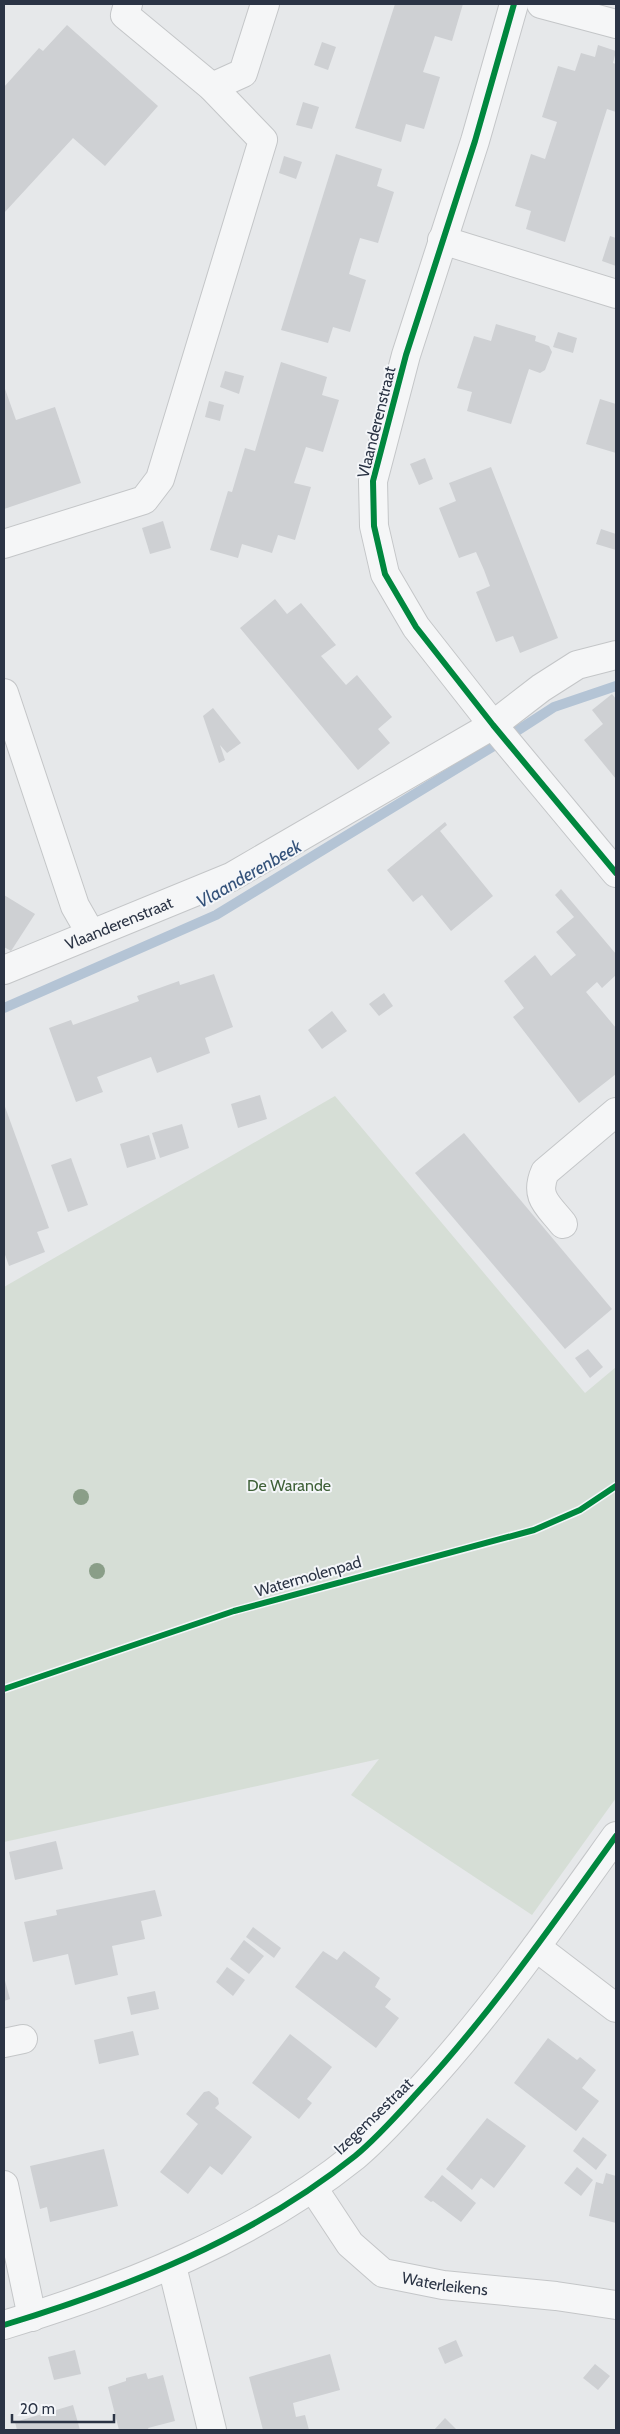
<svg xmlns="http://www.w3.org/2000/svg" width="620" height="2434" viewBox="0 0 620 2434" font-family="Cabin,sans-serif">
  <style>
    .green { fill: #d6ded6 }
    .lines { fill: none; stroke-linecap: round; stroke-linejoin: round }
    .stream { stroke: #b4c4d5; stroke-width: 10 }
    .building { fill: #ced0d3 }
    .minor-casing { stroke: #c4c6c8; stroke-width: 30 }
    .minor { stroke: #f5f6f7; stroke-width: 28 }
    .cycleway-casing { stroke: #f4f6f9; stroke-width: 9 }
    .cycleway { stroke: #00873e; stroke-width: 6 }
    .tree { fill: #8a9e88 }
    .labels { text-anchor: middle; stroke-width: 4; stroke-linejoin: round; paint-order: stroke }
    .street-label { font-size: 16px; fill: #2b3445; stroke: #f4f6f9 }
    .park-label { font-size: 16px; fill: #3f6138; stroke: #f4f6f9 }
    .water-label { font-size: 18px; font-style: italic; fill: #34527a; stroke: #f4f6f9 }
  </style>
  <rect width="100%" height="100%" fill="#e6e8ea"/>
  <path class="green" d="M 335,1096 L 585,1393 L 616,1367 L 616,1798 L 532,1915 L 351,1795 L 379,1759 L 4,1842 L 4,1287 Z"/>
  <g class="lines">
    <g class="stream">
      <path d="M 509,736 L 554,707 L 616,686"/>
      <path d="M 4,1008 L 216,915 L 497,744"/>
    </g>
  </g>
  <g class="building">
    <path d="M 395,4 L 463,4 L 452,41 L 435,36 L 423,72 L 440,77 L 424,129 L 406,124 L 401,142 L 355,128 Z"/>
    <path d="M 67,25 L 158,106 L 105,166 L 73,138 L 4,213 L 4,87 L 39,48 L 43,51 Z"/>
    <path d="M 322,42 L 336,47 L 328,70 L 314,65 Z"/>
    <path d="M 598,45 L 616,51 L 613,63 L 616,64 L 616,112 L 607,109 L 565,242 L 526,229 L 531,211 L 515,206 L 531,154 L 545,159 L 557,122 L 542,117 L 558,66 L 575,71 L 581,53 L 595,57 Z"/>
    <path d="M 303,102 L 319,107 L 312,129 L 296,125 Z"/>
    <path d="M 336,154 L 382,169 L 377,186 L 394,192 L 378,243 L 360,238 L 354,257 L 349,274 L 366,280 L 350,332 L 333,327 L 328,343 L 281,330 Z"/>
    <path d="M 284,156 L 302,162 L 296,179 L 279,173 Z"/>
    <path d="M 610,236 L 616,238 L 616,266 L 602,261 Z"/>
    <path d="M 496,324 L 536,336 L 535,341 L 549,346 L 552,352 L 545,370 L 540,373 L 529,369 L 511,424 L 467,411 L 472,392 L 457,388 L 474,336 L 491,341 Z"/>
    <path d="M 558,332 L 577,338 L 573,353 L 553,347 Z"/>
    <path d="M 281,362 L 327,377 L 322,395 L 339,400 L 323,452 L 306,447 L 294,483 L 311,487 L 295,540 L 278,535 L 272,553 L 242,544 L 238,558 L 210,550 L 228,491 L 232,492 L 245,448 L 255,451 Z"/>
    <path d="M 225,371 L 244,376 L 239,394 L 220,387 Z"/>
    <path d="M 4,386 L 16,420 L 55,407 L 81,483 L 4,509 Z"/>
    <path d="M 600,399 L 616,404 L 616,453 L 586,444 Z"/>
    <path d="M 209,401 L 224,405 L 220,421 L 205,417 Z"/>
    <path d="M 425,458 L 433,479 L 419,485 L 410,464 Z"/>
    <path d="M 491,467 L 558,638 L 520,653 L 513,636 L 496,642 L 476,592 L 490,586 L 484,570 L 476,552 L 459,558 L 439,508 L 456,501 L 449,483 Z"/>
    <path d="M 163,521 L 171,548 L 150,554 L 142,528 Z"/>
    <path d="M 601,529 L 616,534 L 616,550 L 596,544 Z"/>
    <path d="M 275,599 L 287,614 L 301,603 L 336,645 L 321,656 L 346,685 L 357,675 L 392,717 L 378,729 L 390,743 L 358,770 L 240,628 Z"/>
    <path d="M 612,694 L 616,699 L 616,779 L 584,740 L 603,724 L 592,710 Z"/>
    <path d="M 213,708 L 241,743 L 227,753 L 220,745 L 225,760 L 219,763 L 203,716 Z"/>
    <path d="M 445,822 L 447,825 L 440,831 L 493,896 L 451,931 L 422,895 L 413,902 L 387,870 Z"/>
    <path d="M 561,889 L 616,954 L 616,975 L 602,988 L 597,982 L 586,992 L 616,1028 L 616,1074 L 579,1103 L 513,1017 L 524,1008 L 504,981 L 535,955 L 551,976 L 576,955 L 556,932 L 574,917 L 555,895 Z"/>
    <path d="M 4,895 L 35,914 L 11,951 L 4,947 Z"/>
    <path d="M 214,974 L 233,1027 L 205,1038 L 210,1053 L 157,1073 L 151,1057 L 97,1077 L 103,1092 L 76,1102 L 49,1028 L 71,1020 L 73,1025 L 139,1001 L 137,996 L 179,981 L 180,985 Z"/>
    <path d="M 384,993 L 393,1006 L 379,1016 L 369,1004 Z"/>
    <path d="M 332,1011 L 347,1031 L 322,1049 L 308,1030 Z"/>
    <path d="M 260,1095 L 267,1119 L 238,1128 L 231,1104 Z"/>
    <path d="M 4,1104 L 49,1228 L 37,1232 L 45,1252 L 9,1266 L 4,1252 Z"/>
    <path d="M 182,1124 L 189,1148 L 160,1158 L 152,1133 Z"/>
    <path d="M 464,1133 L 612,1309 L 565,1349 L 415,1173 Z"/>
    <path d="M 149,1135 L 156,1159 L 127,1168 L 120,1144 Z"/>
    <path d="M 71,1158 L 88,1205 L 68,1212 L 51,1165 Z"/>
    <path d="M 588,1349 L 603,1367 L 590,1378 L 575,1358 Z"/>
    <path d="M 56,1841 L 63,1869 L 15,1880 L 9,1852 Z"/>
    <path d="M 155,1890 L 162,1916 L 141,1921 L 145,1939 L 112,1946 L 118,1975 L 75,1985 L 68,1954 L 33,1962 L 24,1922 L 57,1915 L 56,1910 Z"/>
    <path d="M 253,1927 L 281,1948 L 274,1958 L 246,1937 Z"/>
    <path d="M 244,1940 L 264,1956 L 249,1974 L 230,1959 Z"/>
    <path d="M 323,1951 L 337,1960 L 344,1951 L 380,1978 L 375,1987 L 391,1999 L 385,2007 L 399,2018 L 376,2048 L 295,1987 Z"/>
    <path d="M 227,1967 L 245,1980 L 233,1996 L 216,1982 Z"/>
    <path d="M 4,1977 L 10,1999 L 4,2001 Z"/>
    <path d="M 155,1991 L 159,2009 L 131,2015 L 127,1997 Z"/>
    <path d="M 133,2031 L 139,2055 L 99,2064 L 94,2040 Z"/>
    <path d="M 290,2034 L 332,2067 L 307,2099 L 312,2103 L 299,2119 L 252,2083 Z"/>
    <path d="M 548,2038 L 577,2060 L 580,2057 L 596,2070 L 582,2088 L 599,2101 L 576,2131 L 514,2083 Z"/>
    <path d="M 209,2091 L 218,2098 L 219,2104 L 215,2108 L 252,2137 L 222,2175 L 210,2166 L 188,2194 L 160,2172 L 198,2124 L 186,2114 L 204,2092 Z"/>
    <path d="M 487,2118 L 526,2146 L 494,2188 L 481,2178 L 472,2190 L 446,2169 Z"/>
    <path d="M 583,2137 L 607,2155 L 596,2170 L 573,2151 Z"/>
    <path d="M 104,2149 L 118,2206 L 50,2222 L 47,2207 L 40,2209 L 30,2166 Z"/>
    <path d="M 577,2167 L 593,2180 L 581,2196 L 564,2183 Z"/>
    <path d="M 606,2173 L 616,2176 L 616,2223 L 589,2216 L 596,2182 L 603,2184 Z"/>
    <path d="M 442,2175 L 476,2203 L 461,2222 L 433,2201 L 431,2202 L 424,2197 Z"/>
    <path d="M 456,2340 L 463,2356 L 445,2364 L 438,2348 Z"/>
    <path d="M 75,2350 L 81,2374 L 54,2380 L 48,2357 Z"/>
    <path d="M 330,2354 L 340,2390 L 293,2403 L 296,2417 L 305,2415 L 309,2430 L 263,2430 L 249,2377 Z"/>
    <path d="M 595,2364 L 610,2376 L 598,2390 L 583,2378 Z"/>
    <path d="M 146,2373 L 148,2379 L 163,2375 L 175,2421 L 148,2428 L 149,2430 L 119,2430 L 108,2387 L 126,2381 L 126,2378 Z"/>
    <path d="M 73,2405 L 80,2430 L 17,2430 L 15,2422 Z"/>
    <path d="M 445,2418 L 457,2430 L 434,2430 Z"/>
  </g>
  <g class="lines">
    <defs>
      <g id="minor">
        <path d="M 514,4 L 475,141 L 406,355 L 373,481 L 374,526 L 385,574 L 416,627 L 493,725 L 616,873"/>
        <path d="M 541,4 L 616,24"/>
        <path d="M 212,87 L 243,73 L 265,4"/>
        <path d="M 442,240 L 616,294"/>
        <path d="M 4,544 L 144,500 L 160,479 L 263,140 L 212,87 L 125,15 L 128,4"/>
        <path d="M 4,693 L 75,906 L 91,934"/>
        <path id="s1" d="M 4,970 L 231,877 L 493,725 L 541,688 L 577,665 L 616,655"/>
        <path d="M 563,1224 C 548,1205 534,1197 545,1172 L 616,1112"/>
        <path d="M 536,1947 L 616,2008"/>
        <path d="M 4,2043 L 23,2039"/>
        <path d="M 4,2185 L 32,2317"/>
        <path id="s2" d="M 313,2188 L 350,2244 L 383,2273 L 443,2285 L 556,2296 L 616,2305"/>
        <path d="M 172,2266 L 212,2430"/>
        <path d="M 4,2325 C 129,2287 253,2238 355,2156 C 378,2137 398,2114 418,2092 C 491,2013 553,1924 616,1836"/>
      </g>
    </defs>
    <use href="#minor" class="minor-casing"/>
    <use href="#minor" class="minor"/>
    <defs>
      <g id="cycleway">
        <path d="M 514,4 L 475,141 L 406,355 L 373,481 L 374,526 L 385,574 L 416,627 L 493,725 L 616,873"/>
        <path d="M 4,1689 L 234,1611 L 534,1530 L 580,1510 L 616,1486"/>
        <path d="M 4,2325 C 129,2287 253,2238 355,2156 C 378,2137 398,2114 418,2092 C 491,2013 553,1924 616,1836"/>
      </g>
    </defs>
    <use href="#cycleway" class="cycleway-casing"/>
    <use href="#cycleway" class="cycleway"/>
  </g>
  <g class="tree">
    <circle cx="81" cy="1497" r="8"/>
    <circle cx="97" cy="1571" r="8"/>
  </g>
  <g class="labels">
    <g class="street-label">
      <text transform="translate(376 422) rotate(-76)" y="6">Vlaanderenstraat</text>
      <text dy="6" stroke="none"><textPath href="#s1" startOffset="124">Vlaanderenstraat</textPath></text>
      <text transform="translate(308 1576) rotate(-16)" y="6">Watermolenpad</text>
      <text transform="translate(373 2116) rotate(-44)" y="6">Izegemsestraat</text>
      <text dy="6" stroke="none"><textPath href="#s2" startOffset="174">Waterleikens</textPath></text>
    </g>
    <g class="park-label">
      <text x="289" y="1491">De Warande</text>
    </g>
    <g class="water-label">
      <text transform="translate(249 874) rotate(-30)" y="6">Vlaanderenbeek</text>
    </g>
  </g>
  <rect width="620" height="2434" fill="none" stroke="#2b3445" stroke-width="10"/>
  <path d="M12 2414v8h102v-8" fill="none" stroke="#2b3445" stroke-width="2.5"/>
  <text x="20" y="2414" font-size="15" fill="#2b3445" stroke="#f4f6f9" stroke-width="4" paint-order="stroke">20 m</text>
</svg>
